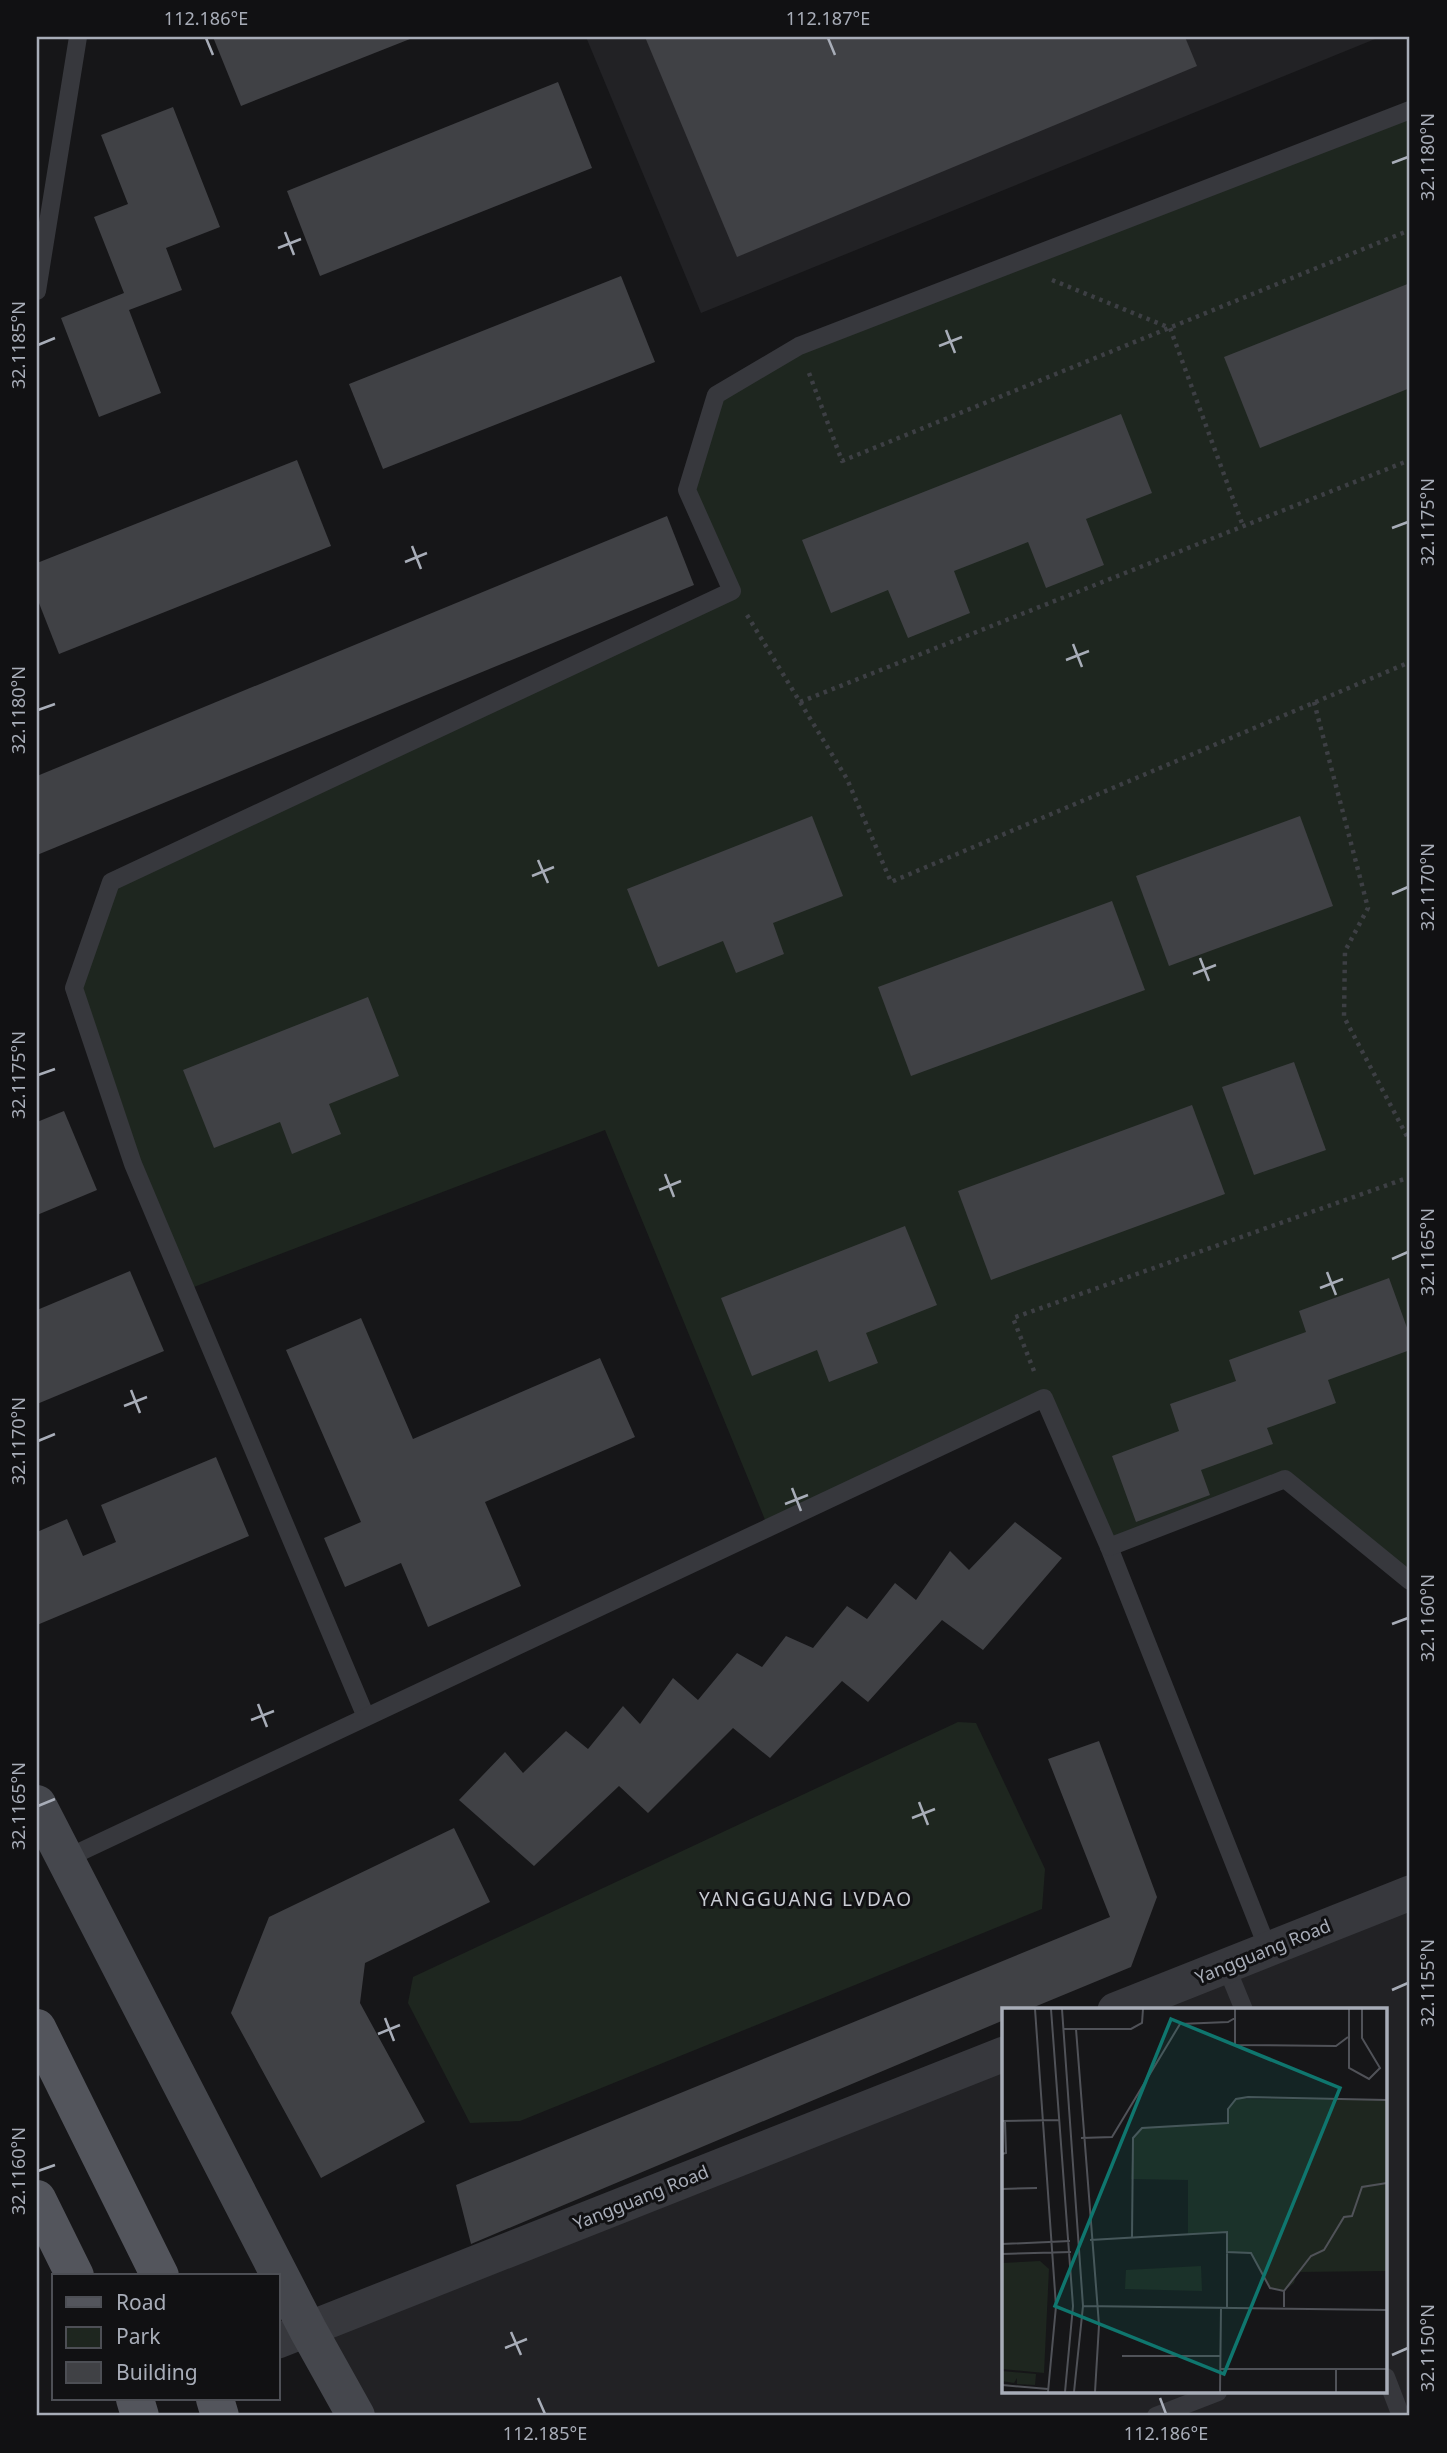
<svg xmlns="http://www.w3.org/2000/svg" width="1447" height="2453" viewBox="0 0 1447 2453" font-family="'Noto Sans',sans-serif">
  <style>
    .built { fill: #222225 }
    .green { fill: #1e261f }
    .building { fill: #404145 }
    .lines { fill: none; stroke-linecap: round; stroke-linejoin: round }
    .path { stroke: #3d3f44; stroke-width: 4.5; stroke-dasharray: 3.5 5; stroke-linecap: butt }
    .lane { stroke: #37383d; stroke-width: 18 }
    .street { stroke: #37383d; stroke-width: 35 }
    .secondary { stroke: #45474d; stroke-width: 38 }
    .primary { stroke: #53555c; stroke-width: 38 }
    .ticks { fill: none; stroke: #a8adb8; stroke-width: 2.5 }
    .labels { text-anchor: middle; stroke-width: 6; stroke-linejoin: round; paint-order: stroke }
    .street-label { font-size: 18px; fill: #a8adb8; stroke: #111113 }
    .neighbourhood-label { font-size: 19px; letter-spacing: 2px; fill: #c9ccd4; stroke: #111113 }
    .inset-road { fill: none; stroke: #505258; stroke-width: 2 }
    .view { fill: #0f766e; fill-opacity: 0.15; stroke: #0f766e; stroke-width: 3.5 }
    .inset-edge { fill: none; stroke: #a8adb8; stroke-width: 3.5 }
    .neatline { fill: none; stroke: #a8adb8; stroke-width: 2.5 }
    .ticks-label { font-size: 18px; text-anchor: middle; fill: #a8adb8 }
  </style>
  <rect width="100%" height="100%" fill="#161618"/>
  <g class="built">
    <path d="M 586,37 L 1380,37 L 701,313 Z"/>
    <path d="M 1410,1893 L 1410,2416 L 340,2416 L 308,2330 L 1004,2054 L 1004,2392 L 1386,2392 L 1386,2010 L 1114,2010 Z"/>
  </g>
  <g class="green">
    <path d="M 1410,111 L 1410,1581 L 1285,1479 L 1109,1547 L 1044,1398 L 768,1527 L 605,1130 L 186,1290 L 74,988 L 111,882 L 731,591 L 687,490 L 716,395 L 799,346 Z"/>
    <path d="M 958,1722 L 976,1723 L 1045,1869 L 1042,1909 L 520,2121 L 470,2123 L 408,2003 L 413,1977 Z"/>
  </g>
  <g class="building">
    <path d="M 213,37 L 415,37 L 241,106 Z"/>
    <path d="M 645,37 L 1185,37 L 1197,66 L 737,257 Z"/>
    <path d="M 558,82 L 592,168 L 320,276 L 287,191 Z"/>
    <path d="M 173,107 L 220,227 L 166,248 L 182,290 L 129,310 L 161,393 L 99,417 L 61,318 L 124,293 L 94,217 L 128,204 L 101,135 Z"/>
    <path d="M 621,276 L 655,362 L 383,469 L 349,384 Z"/>
    <path d="M 1410,283 L 1410,388 L 1260,448 L 1224,357 Z"/>
    <path d="M 1121,414 L 1152,493 L 1086,519 L 1104,565 L 1046,588 L 1028,542 L 954,571 L 970,613 L 908,638 L 888,590 L 831,613 L 802,540 Z"/>
    <path d="M 297,460 L 331,546 L 59,654 L 37,598 L 37,563 Z"/>
    <path d="M 667,516 L 694,585 L 37,855 L 37,776 Z"/>
    <path d="M 812,816 L 843,896 L 773,923 L 784,954 L 736,973 L 723,941 L 658,967 L 627,889 Z"/>
    <path d="M 1300,816 L 1333,906 L 1169,966 L 1136,876 Z"/>
    <path d="M 1112,901 L 1145,990 L 911,1076 L 878,987 Z"/>
    <path d="M 368,997 L 399,1076 L 329,1104 L 341,1134 L 292,1154 L 280,1122 L 214,1148 L 183,1070 Z"/>
    <path d="M 1294,1062 L 1326,1150 L 1254,1175 L 1222,1087 Z"/>
    <path d="M 1192,1105 L 1225,1194 L 991,1280 L 958,1191 Z"/>
    <path d="M 64,1111 L 97,1190 L 37,1215 L 37,1122 Z"/>
    <path d="M 905,1226 L 937,1305 L 866,1333 L 878,1363 L 829,1382 L 817,1350 L 752,1376 L 721,1298 Z"/>
    <path d="M 130,1271 L 164,1351 L 37,1404 L 37,1310 Z"/>
    <path d="M 1389,1278 L 1410,1336 L 1410,1350 L 1328,1380 L 1336,1403 L 1267,1428 L 1273,1444 L 1201,1470 L 1210,1495 L 1136,1522 L 1112,1456 L 1179,1431 L 1170,1404 L 1236,1381 L 1229,1360 L 1306,1332 L 1299,1311 Z"/>
    <path d="M 361,1318 L 413,1439 L 600,1358 L 635,1437 L 485,1502 L 521,1586 L 428,1627 L 401,1563 L 345,1587 L 324,1538 L 361,1522 L 286,1350 Z"/>
    <path d="M 216,1457 L 249,1536 L 37,1625 L 37,1532 L 67,1519 L 83,1556 L 116,1542 L 101,1505 Z"/>
    <path d="M 1015,1522 L 1062,1558 L 983,1650 L 942,1620 L 868,1702 L 842,1681 L 770,1758 L 733,1728 L 648,1813 L 619,1786 L 534,1866 L 459,1800 L 505,1752 L 523,1773 L 566,1731 L 588,1749 L 623,1706 L 640,1724 L 673,1678 L 698,1700 L 737,1653 L 762,1667 L 786,1636 L 813,1648 L 847,1606 L 867,1619 L 895,1583 L 916,1600 L 950,1551 L 969,1570 Z"/>
    <path d="M 1099,1741 L 1157,1897 L 1131,1967 L 1027,2010 L 1004,2010 L 1004,2020 L 471,2244 L 456,2185 L 1110,1917 L 1048,1759 Z"/>
    <path d="M 454,1828 L 490,1902 L 365,1963 L 360,2003 L 425,2122 L 321,2178 L 231,2013 L 269,1917 Z"/>
  </g>
  <g class="lines">
    <g class="path">
      <path d="M 1052,280 L 1170,328 L 1243,526"/>
      <path d="M 809,373 L 842,461 L 1410,230"/>
      <path d="M 747,615 L 847,779 L 891,882 L 1410,662"/>
      <path d="M 800,702 L 1410,460"/>
      <path d="M 1314,702 L 1368,908 L 1345,951 L 1344,1017 L 1410,1142"/>
      <path d="M 1034,1371 L 1013,1318 L 1410,1177"/>
    </g>
    <g class="lane">
      <path d="M 37,291 L 78,37"/>
      <path d="M 1109,1547 L 1268,1949"/>
      <path d="M 366,1717 L 133,1164 L 74,988 L 111,882 L 732,591 L 687,490 L 716,395 L 799,346 L 1410,110"/>
      <path d="M 65,1859 L 1044,1398 L 1109,1547 L 1285,1479 L 1410,1581"/>
      <path d="M 1226,1966 L 1244,2010"/>
      <path d="M 1386,2377 L 1401,2416"/>
      <path d="M 1156,2416 L 1218,2392"/>
    </g>
    <g class="street">
      <path d="M 1115,2010 L 1410,1893"/>
      <path d="M 278,2341 L 1004,2054"/>
    </g>
    <path class="secondary" d="M 37,1804 L 308,2330 L 356,2416"/>
    <g class="primary">
      <path d="M 37,2028 L 160,2276"/>
      <path d="M 37,2199 L 75,2276"/>
      <path d="M 135,2399 L 140,2416"/>
      <path d="M 215,2399 L 220,2416"/>
    </g>
  </g>
  <path class="ticks" d="M 206,38 L 213,55M 828,38 L 835,55M 1392,163 L 1408,157M 285,232 L 294,255M 278,248 L 301,239M 946,330 L 955,353M 38,345 L 55,338M 939,346 L 962,337M 1392,528 L 1408,522M 412,546 L 421,569M 405,562 L 427,553M 1073,644 L 1082,667M 1066,660 L 1089,651M 38,710 L 55,704M 538,860 L 548,883M 532,876 L 554,867M 1392,894 L 1408,887M 1200,958 L 1209,981M 1193,974 L 1216,965M 38,1075 L 55,1069M 665,1174 L 674,1197M 659,1190 L 681,1181M 1392,1259 L 1408,1252M 1327,1272 L 1336,1295M 1320,1288 L 1343,1279M 131,1390 L 140,1413M 124,1406 L 147,1397M 38,1441 L 55,1434M 792,1488 L 801,1511M 785,1504 L 808,1495M 1392,1624 L 1408,1618M 258,1704 L 267,1727M 251,1720 L 274,1711M 919,1802 L 928,1825M 38,1806 L 55,1799M 912,1818 L 935,1809M 1392,1990 L 1408,1983M 385,2018 L 394,2041M 378,2034 L 400,2025M 38,2171 L 55,2165M 511,2332 L 521,2355M 505,2348 L 527,2339M 1392,2355 L 1408,2348M 538,2398 L 545,2414M 1160,2398 L 1166,2414"/>
  <g class="labels">
    <g class="street-label">
      <text transform="translate(1263 1952) rotate(-22)" y="6">Yangguang Road</text>
      <text transform="translate(641 2198) rotate(-22)" y="6">Yangguang Road</text>
    </g>
    <g class="neighbourhood-label">
      <text x="806" y="1906">YANGGUANG LVDAO</text>
    </g>
  </g>
  <g transform="translate(1002 2008)">
    <rect width="385" height="385" fill="#161618"/>
    <path d="M 234,91 L 385,92 L 385,263 L 295,264 L 292,275 L 282,283 L 268,280 L 249,245 L 225,244 L 224,224 L 186,226 L 186,172 L 129,171 L 131,130 L 140,120 L 226,115 L 226,101 ZM 38,253 L 47,261 L 42,365 L 0,361 L 0,255 ZM 199,258 L 200,283 L 123,281 L 124,262 ZM 0,363 L 34,366 L 33,377 L 15,376 L 15,370 L 12,375 L 0,373 Z" fill="#1e261f"/>
    <path class="inset-road" d="M 33,1 L 54,298 L 46,384M 49,1 L 71,298 L 63,384M 60,1 L 81,298 L 72,384M 233,1 L 233,37 L 334,38 L 346,29M 347,1 L 347,60 L 367,71 L 378,60 L 360,30 L 360,1M 62,21 L 129,21 L 140,15 L 141,1M 74,21 L 97,317 L 93,384M 0,113 L 57,112M 79,130 L 110,129 L 178,16 L 226,14 L 233,10M 0,146 L 4,145 L 3,113M 0,181 L 35,180M 130,229 L 131,130 L 140,120 L 226,115 L 226,101 L 234,91 L 246,89 L 385,92M 88,232 L 225,224 L 225,244 L 249,245 L 268,280 L 282,283M 0,236 L 68,233M 0,246 L 69,244M 81,298 L 385,302M 225,299 L 225,244M 282,299 L 282,283 L 309,248 L 322,242 L 342,209 L 350,208 L 360,179 L 385,175M 120,348 L 218,348M 218,361 L 385,361M 334,361 L 334,384M 0,377 L 46,381M 218,384 L 219,299"/>
    <path class="view" d="M 169,11 L 338,80 L 222,366 L 53,298 Z"/>
    <rect width="385" height="385" class="inset-edge"/>
  </g>
  <rect width="1447" height="2453" fill="none" stroke="#111113" stroke-width="77"/>
  <rect x="52" y="2274" width="228" height="126" fill="#111113" stroke="#4d4f55" stroke-width="2"/>
  <rect x="66" y="2297" width="35" height="10" fill="#53555c" stroke="#4d4f55" stroke-width="2"/>
  <text x="116" y="2310" font-size="21" fill="#a8adb8">Road</text>
  <rect x="66" y="2327" width="35" height="21" fill="#1e261f" stroke="#4d4f55" stroke-width="2"/>
  <text x="116" y="2344" font-size="21" fill="#a8adb8">Park</text>
  <rect x="66" y="2362" width="35" height="21" fill="#404145" stroke="#4d4f55" stroke-width="2"/>
  <text x="116" y="2380" font-size="21" fill="#a8adb8">Building</text>
  <rect x="38" y="38" width="1370" height="2376" class="neatline"/>
  <g class="ticks-label">
    <text x="206" y="25">112.186°E</text>
    <text x="828" y="25">112.187°E</text>
    <text transform="translate(1428 157) rotate(-90)" y="6">32.1180°N</text>
    <text transform="translate(19 345) rotate(-90)" y="6">32.1185°N</text>
    <text transform="translate(1428 522) rotate(-90)" y="6">32.1175°N</text>
    <text transform="translate(19 710) rotate(-90)" y="6">32.1180°N</text>
    <text transform="translate(1428 887) rotate(-90)" y="6">32.1170°N</text>
    <text transform="translate(19 1075) rotate(-90)" y="6">32.1175°N</text>
    <text transform="translate(1428 1252) rotate(-90)" y="6">32.1165°N</text>
    <text transform="translate(19 1441) rotate(-90)" y="6">32.1170°N</text>
    <text transform="translate(1428 1618) rotate(-90)" y="6">32.1160°N</text>
    <text transform="translate(19 1806) rotate(-90)" y="6">32.1165°N</text>
    <text transform="translate(1428 1983) rotate(-90)" y="6">32.1155°N</text>
    <text transform="translate(19 2171) rotate(-90)" y="6">32.1160°N</text>
    <text transform="translate(1428 2348) rotate(-90)" y="6">32.1150°N</text>
    <text x="545" y="2440">112.185°E</text>
    <text x="1166" y="2440">112.186°E</text>
  </g>
</svg>
